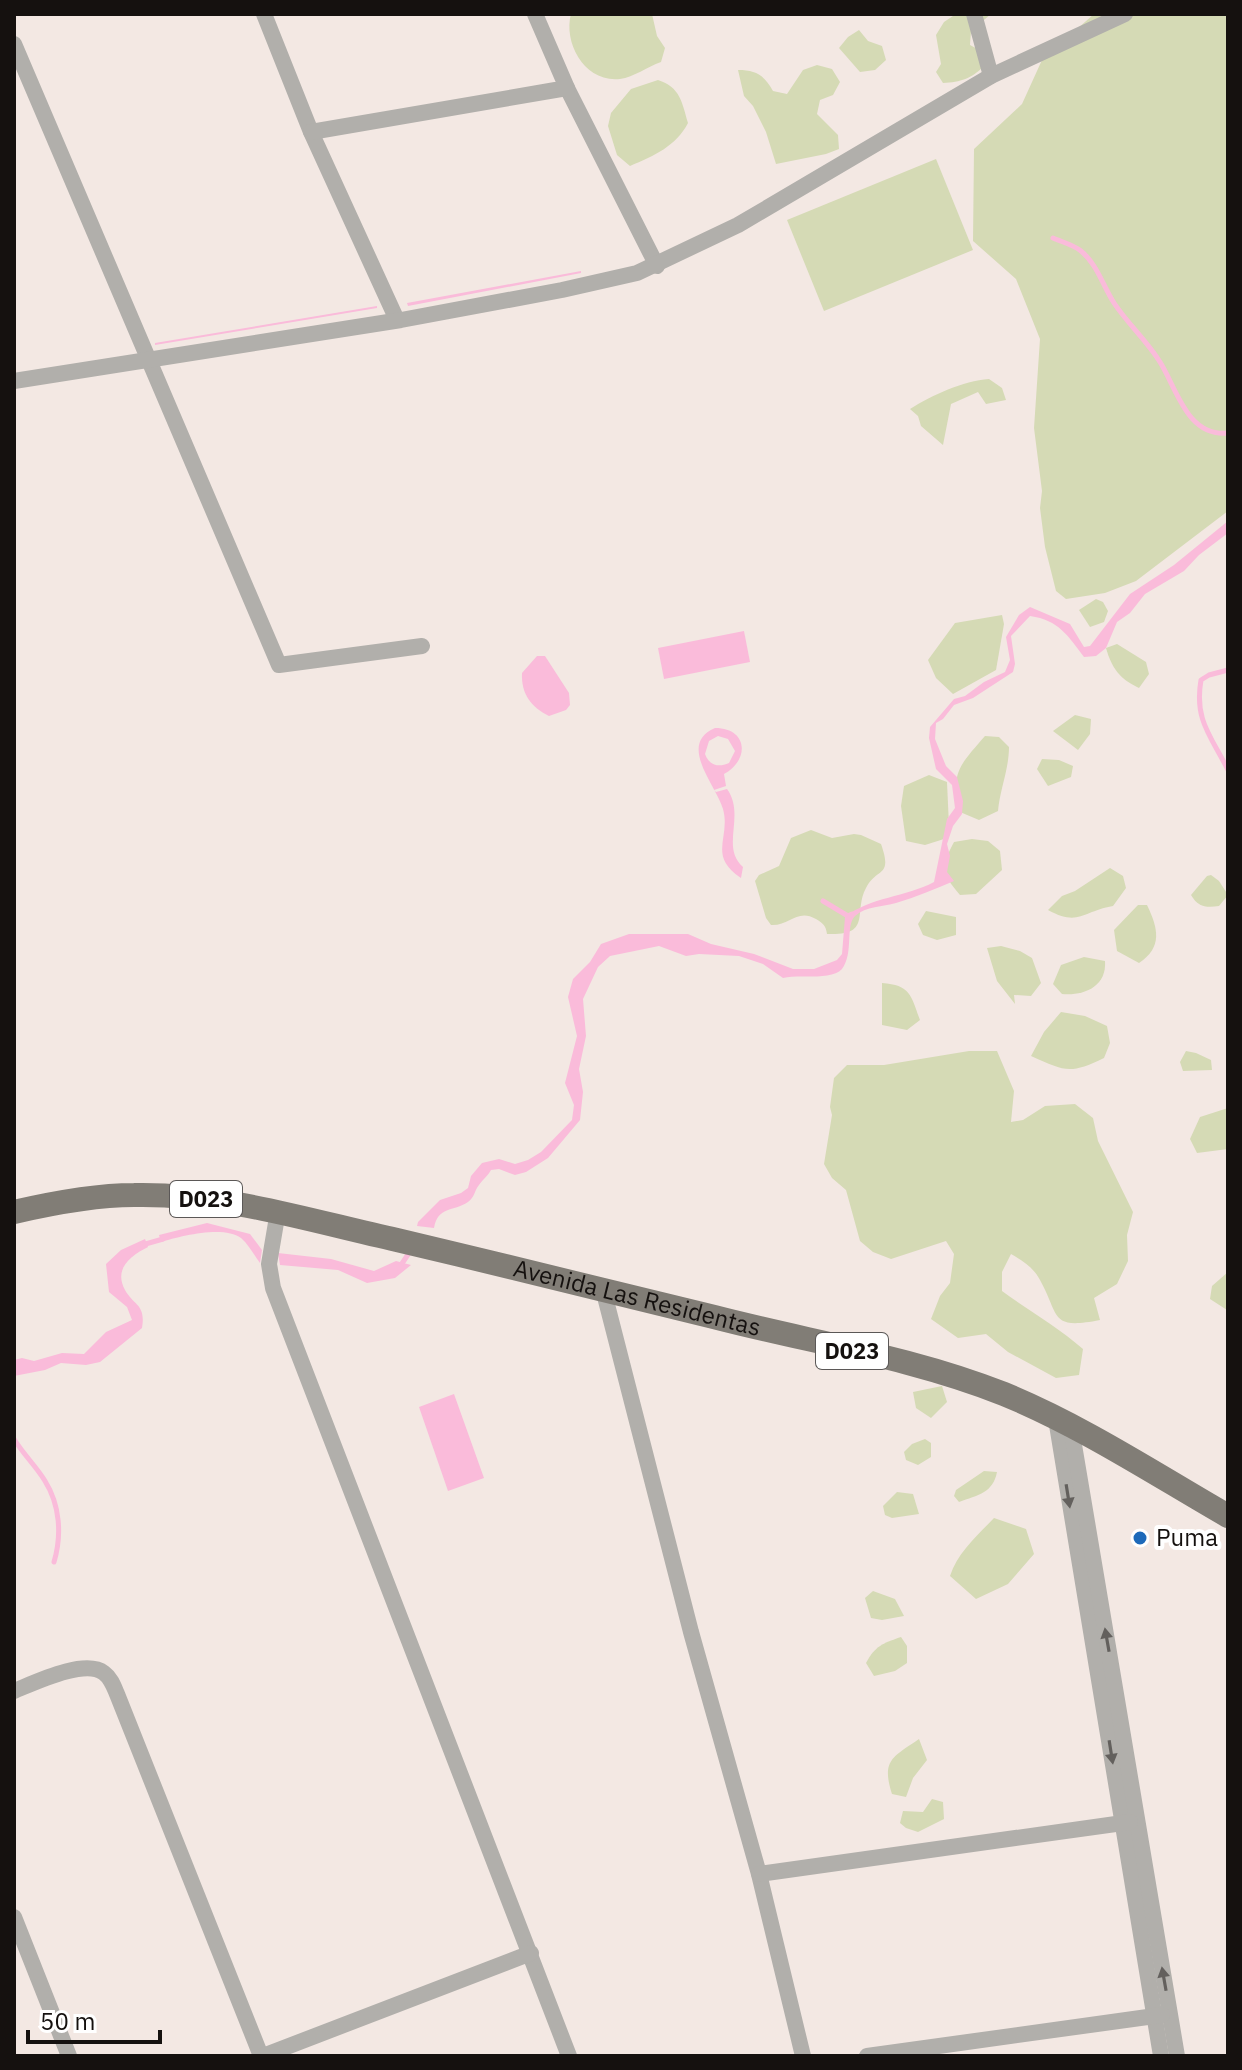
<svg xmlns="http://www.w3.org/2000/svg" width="1242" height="2070" viewBox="0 0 1242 2070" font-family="'IBM Plex Sans',sans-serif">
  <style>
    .green { fill: #d5dab5 }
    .water { fill: #fabbda; fill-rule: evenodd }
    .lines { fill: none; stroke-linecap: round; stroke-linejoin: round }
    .stream { stroke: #fabbda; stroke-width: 5 }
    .minor { stroke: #b1afab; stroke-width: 16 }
    .primary { stroke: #817d76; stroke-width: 24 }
    .oneway { fill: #63605d }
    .poi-dot { fill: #1d69b9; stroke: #fff; stroke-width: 3 }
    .labels { text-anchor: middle; stroke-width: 8; stroke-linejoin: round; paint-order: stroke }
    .shield { fill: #fff; stroke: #5b5857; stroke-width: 2 }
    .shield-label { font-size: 22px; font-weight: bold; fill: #15110f }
    .street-label { font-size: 24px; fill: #15110f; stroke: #fff }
    .poi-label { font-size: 24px; fill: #15110f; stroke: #fff; text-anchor: start }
  </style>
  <rect width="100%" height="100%" fill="#f3e8e3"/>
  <g class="green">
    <path d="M 571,14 L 652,14 L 657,36 L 665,48 L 661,62 C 647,67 634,77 620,79 C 585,83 563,43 571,14 Z"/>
    <path d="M 956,14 L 991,14 L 971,31 L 970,45 L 983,52 L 984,66 C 971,79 961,82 943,83 L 936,72 L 941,64 L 936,35 L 944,22 Z"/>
    <path d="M 1094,14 L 1228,14 L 1228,511 L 1136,581 L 1105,593 L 1066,599 L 1056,591 L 1045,547 L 1040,508 L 1042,491 L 1034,428 L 1040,339 L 1016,279 L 973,241 L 974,149 L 1022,104 L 1042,60 Z"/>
    <path d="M 859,30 L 868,41 L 882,46 L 886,60 L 875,70 L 860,72 L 839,48 L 848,37 Z"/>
    <path d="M 817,65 L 832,69 L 840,82 L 833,95 L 820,100 L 817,114 L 838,135 L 839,149 L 826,154 L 776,164 L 766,132 L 753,106 L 744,96 L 738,70 C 756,70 764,75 773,91 L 787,94 L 803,70 Z"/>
    <path d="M 658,80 C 680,87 682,102 688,123 C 676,146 654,156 630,166 L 617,155 L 608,126 L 611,113 L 631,89 Z"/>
    <path d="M 936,159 L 973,250 L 824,311 L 787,220 Z"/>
    <path d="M 989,379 L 1002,388 L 1006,400 L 986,404 L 978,392 L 951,404 L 943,445 L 921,426 L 918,416 L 910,409 C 932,395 963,381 989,379 Z"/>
    <path d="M 1096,599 L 1103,602 L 1108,611 L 1104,622 L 1090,627 L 1079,610 Z"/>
    <path d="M 1002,615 L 1004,624 L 996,670 L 953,694 L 936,678 L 928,660 L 955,623 Z"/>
    <path d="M 1117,644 L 1146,662 L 1149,674 L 1139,688 C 1120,679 1112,669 1106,648 Z"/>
    <path d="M 1075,715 L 1091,719 L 1090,734 L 1078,750 L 1053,731 Z"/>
    <path d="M 985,736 L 999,737 L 1009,747 C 1009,769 1000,789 998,811 L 979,820 L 960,812 C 949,773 961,764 985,736 Z"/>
    <path d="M 1042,759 L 1059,760 L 1073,766 L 1071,777 L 1048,786 L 1037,769 Z"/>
    <path d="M 929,775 L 947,782 L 949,826 L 944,839 L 925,845 L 906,841 L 901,806 L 904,786 Z"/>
    <path d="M 811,830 L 832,838 L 854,834 L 861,835 L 881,844 C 893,878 877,867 866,888 C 853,912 873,936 827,934 C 826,926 823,923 816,919 C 797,908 790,926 771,925 L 766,918 L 755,881 L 759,875 L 779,866 L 791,838 Z"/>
    <path d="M 972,839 L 988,841 L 1000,851 L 1002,870 L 976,894 L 960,895 C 941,872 940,869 954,842 Z"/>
    <path d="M 1110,868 L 1123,876 L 1126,888 L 1113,906 C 1083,911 1079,927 1048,910 L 1062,896 L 1075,891 Z"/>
    <path d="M 1211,875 L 1219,881 L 1228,895 L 1219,906 C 1206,908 1198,907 1191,895 L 1207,876 Z"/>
    <path d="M 1138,905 L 1147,905 C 1158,928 1163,947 1139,963 L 1117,951 L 1114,930 Z"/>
    <path d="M 926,911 L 956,917 L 956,935 L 937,940 L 923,935 L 918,924 Z"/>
    <path d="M 1001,946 L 1020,951 L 1032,958 L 1041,983 L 1031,996 L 1014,995 L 1015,1004 L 997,981 L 987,948 Z"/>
    <path d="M 1084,957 L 1105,961 C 1107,987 1083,996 1062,994 L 1053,984 L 1061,965 Z"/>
    <path d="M 882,983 C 911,985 911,996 920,1020 L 907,1030 L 882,1025 Z"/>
    <path d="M 1061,1012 L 1085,1016 L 1107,1026 L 1110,1043 L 1104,1058 C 1069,1075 1065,1071 1031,1056 L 1044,1032 Z"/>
    <path d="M 969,1051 L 997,1051 L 1014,1091 L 1011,1122 L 1023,1120 L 1045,1106 L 1075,1104 L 1093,1118 L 1098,1141 L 1133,1212 L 1127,1235 L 1128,1261 L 1117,1284 L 1094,1298 L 1100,1320 C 1049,1330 1060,1316 1040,1280 C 1033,1267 1023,1261 1011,1254 L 1002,1272 L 1002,1291 C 1029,1311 1058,1327 1083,1349 L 1079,1375 L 1056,1378 L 1008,1352 L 986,1334 L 958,1338 L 931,1319 L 940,1296 L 950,1283 L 954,1254 L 946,1241 L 891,1259 L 873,1252 L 860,1241 L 846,1190 L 832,1178 L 824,1164 L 832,1115 L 830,1107 L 834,1078 L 847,1065 L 884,1065 Z"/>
    <path d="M 1186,1051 L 1196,1053 L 1211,1060 L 1212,1070 L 1183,1071 L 1180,1062 Z"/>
    <path d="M 1228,1108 L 1228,1149 L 1197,1153 L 1190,1139 L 1200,1117 Z"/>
    <path d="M 1228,1272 L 1228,1310 L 1227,1310 L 1210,1299 L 1212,1286 Z"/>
    <path d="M 942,1386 L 947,1402 L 931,1418 L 916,1408 L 913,1392 Z"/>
    <path d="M 925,1439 L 931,1443 L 931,1457 L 918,1465 L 906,1460 L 904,1452 L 912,1444 Z"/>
    <path d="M 984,1471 L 997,1472 C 993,1493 978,1495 959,1502 L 954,1496 L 956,1490 Z"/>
    <path d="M 897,1492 L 913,1494 L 919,1514 L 892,1518 L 885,1515 L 883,1506 Z"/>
    <path d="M 994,1518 L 1026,1529 L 1034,1554 L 1008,1584 L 976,1599 L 950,1576 C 958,1552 977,1536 994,1518 Z"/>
    <path d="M 873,1591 L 895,1599 L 904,1616 L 882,1620 L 871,1618 L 865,1598 Z"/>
    <path d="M 901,1637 L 907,1646 L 907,1663 L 895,1671 L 874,1676 L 866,1663 C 875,1646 883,1643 901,1637 Z"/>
    <path d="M 919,1739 L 927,1760 L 913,1778 L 906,1797 L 892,1794 C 881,1760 893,1757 919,1739 Z"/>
    <path d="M 932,1799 L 943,1802 L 944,1819 L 918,1832 L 906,1828 L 900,1823 L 903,1811 L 923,1812 Z"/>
  </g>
  <g class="water">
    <path d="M 581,271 L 581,273 L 408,306 L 407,303 Z"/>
    <path d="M 377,306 L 377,308 L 155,345 L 155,343 Z"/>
    <path d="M 1228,521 L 1228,533 L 1199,555 L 1184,571 L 1145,594 L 1130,613 L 1117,622 L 1106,648 L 1096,656 L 1084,657 C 1068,636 1059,620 1030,616 L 1011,636 L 1015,664 L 1013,672 L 973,698 L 954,705 L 943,719 L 936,723 L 935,739 L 946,766 L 957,777 L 963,801 L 962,814 L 953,826 L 947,844 L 950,856 L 947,872 L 954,881 C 935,889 916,897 896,903 C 883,907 866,906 855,916 C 845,926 854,953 842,969 C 831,981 798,974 783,978 L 763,964 L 739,956 L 699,954 L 686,956 L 659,946 L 610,956 L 598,967 L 583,999 L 586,1036 L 579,1069 L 583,1092 L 580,1120 L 548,1158 L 526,1172 L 515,1175 L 499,1169 L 491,1170 C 488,1176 483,1179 479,1185 C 474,1191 475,1197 468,1202 C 453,1212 438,1206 434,1228 L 417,1226 L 418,1222 L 440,1200 L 461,1193 L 468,1188 L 471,1176 L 482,1163 L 499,1159 L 515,1164 L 528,1160 L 541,1152 L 572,1120 L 574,1105 L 565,1083 L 577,1036 L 568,997 L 573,979 L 590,962 L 601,944 L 629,934 L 688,934 L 711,944 L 754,954 L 793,969 L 814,969 L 837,960 L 842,954 L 845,917 C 870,897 906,897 934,882 L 947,819 L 955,808 L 952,785 L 936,769 L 929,738 L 930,727 L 954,699 L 965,696 L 984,682 L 1005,672 L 1010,660 L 1006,637 L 1019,615 L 1030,607 L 1070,624 L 1084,647 L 1090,646 L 1130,594 L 1174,565 Z"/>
    <path d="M 744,631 L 750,662 L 664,679 L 658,648 Z"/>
    <path d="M 537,656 L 545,656 L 569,693 L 570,705 L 566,710 L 549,716 C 531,707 521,694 522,673 Z"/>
    <path d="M 715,728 C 748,728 750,760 724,774 L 726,786 L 714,790 L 716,792 L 727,789 C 746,815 720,847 743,867 L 741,878 C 707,855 731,838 723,809 C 716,785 677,744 715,728 ZM 718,736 L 728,739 L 735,751 L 729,763 C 718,768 709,765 705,754 L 709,741 Z"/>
    <path d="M 207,1223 L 250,1234 L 262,1250 L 260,1263 C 254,1255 249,1245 241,1238 C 224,1225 180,1236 161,1242 L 159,1235 Z"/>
    <path d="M 145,1239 L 148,1247 C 132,1255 113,1268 125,1290 C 134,1306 146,1304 142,1328 L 100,1362 L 86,1365 L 61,1363 L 45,1370 L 14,1376 L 14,1360 L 22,1358 L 34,1361 L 62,1353 L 84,1354 L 106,1332 L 132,1320 L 127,1307 L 109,1292 L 106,1264 L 121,1250 Z"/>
    <path d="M 278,1253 L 331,1259 L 374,1271 L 396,1261 L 411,1265 L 395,1278 L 367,1283 L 338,1270 L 280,1265 Z"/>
    <path d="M 454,1394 L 484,1478 L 448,1491 L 419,1407 Z"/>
  </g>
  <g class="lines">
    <g class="stream">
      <path d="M 1053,238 C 1062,242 1074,245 1081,251 C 1097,264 1103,286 1114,303 C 1128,324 1147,341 1160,362 C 1177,389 1187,437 1228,433"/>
      <path d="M 1228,670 L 1209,675 L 1201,680 C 1194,720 1211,736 1228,770"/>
      <path d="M 823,901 L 848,916 L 852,914"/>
      <path d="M 142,1245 L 163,1239"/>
      <path d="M 399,1268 L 411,1250"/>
      <path d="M 14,1439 C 23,1454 36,1466 45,1481 C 60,1505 62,1535 54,1562"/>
    </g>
    <g class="minor">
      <path d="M 264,14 L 311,132 L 397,320"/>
      <path d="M 974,14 L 991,76"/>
      <path d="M 14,44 L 279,665 L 422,646"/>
      <path d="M 567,88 L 657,266"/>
      <path d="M 311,132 L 567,88 L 535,14"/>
      <path d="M 14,381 L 401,320 L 562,290 L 637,273 L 738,225 L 991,76 L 1125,14"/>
      <path d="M 278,1211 L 269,1264 L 273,1288 L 569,2056"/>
      <path d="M 603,1289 L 691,1632 L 759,1874 L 803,2056"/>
      <path d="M 1056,1419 L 1161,2056"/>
      <path d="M 1071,1427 L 1177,2056"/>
      <path d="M 14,1691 C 34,1683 85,1658 104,1673 C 111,1678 114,1687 117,1694 L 261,2056"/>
      <path d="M 759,1874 L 1130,1822"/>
      <path d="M 14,1917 L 69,2056"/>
      <path d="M 263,2056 L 531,1953"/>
      <path d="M 867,2056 L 1162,2015"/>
    </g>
    <path class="primary" id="s1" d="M 14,1212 C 53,1203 94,1195 134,1195 C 224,1193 310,1221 397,1240 C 503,1265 609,1291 714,1317 C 810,1342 911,1357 1004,1394 C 1082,1426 1155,1474 1228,1516"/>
  </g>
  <defs><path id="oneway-solid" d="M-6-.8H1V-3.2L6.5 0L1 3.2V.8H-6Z" transform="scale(2)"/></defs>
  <g class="oneway">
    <use href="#oneway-solid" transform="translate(1068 1496) rotate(81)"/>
    <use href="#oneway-solid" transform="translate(1107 1640) rotate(-100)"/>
    <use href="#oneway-solid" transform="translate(1111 1752) rotate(81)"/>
    <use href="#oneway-solid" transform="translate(1164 1979) rotate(-100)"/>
  </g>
  <circle class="poi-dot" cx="1140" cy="1538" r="8"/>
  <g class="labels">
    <g class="shield">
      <rect x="170" y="1181" width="72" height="36" rx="6"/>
      <rect x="816" y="1333" width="72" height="36" rx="6"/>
    </g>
    <g class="shield-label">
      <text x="206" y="1207">D023</text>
      <text x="852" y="1359">D023</text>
    </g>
    <g class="street-label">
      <text dy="8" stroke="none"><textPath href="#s1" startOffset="636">Avenida Las Residentas</textPath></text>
    </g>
    <g class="poi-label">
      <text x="1156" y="1546">Puma</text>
    </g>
  </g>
  <rect width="1242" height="2070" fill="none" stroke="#15110f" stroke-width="32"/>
  <path d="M28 2030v12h132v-12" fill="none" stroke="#15110f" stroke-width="4"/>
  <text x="40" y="2030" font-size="24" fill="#15110f" stroke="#ffffff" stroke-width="6" paint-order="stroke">50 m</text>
</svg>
